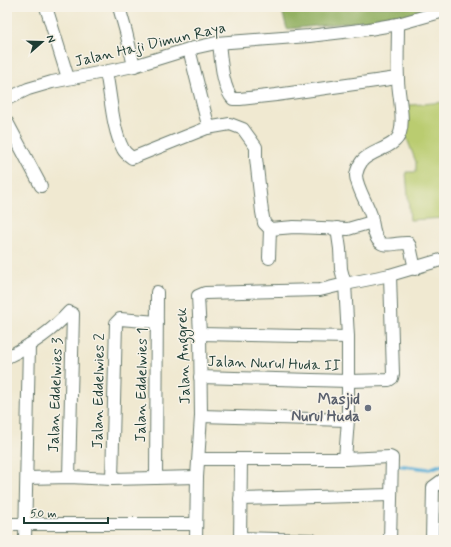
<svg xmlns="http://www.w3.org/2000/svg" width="451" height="547" viewBox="0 0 451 547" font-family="Mynerve,sans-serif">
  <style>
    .green { fill: #bacc6f; stroke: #6c8452 }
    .forest { fill: #93b062; stroke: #59764b }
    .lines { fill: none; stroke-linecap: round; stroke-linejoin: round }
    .stream { stroke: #5bafd7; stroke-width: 3.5 }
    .minor-casing { stroke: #68796b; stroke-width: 14 }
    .minor { stroke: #fff; stroke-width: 12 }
    .worship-dot { fill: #6b7280; stroke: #f7f3e8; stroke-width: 1.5 }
    .labels { text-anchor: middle; stroke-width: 3; stroke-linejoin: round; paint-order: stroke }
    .street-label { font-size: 15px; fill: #1f3d34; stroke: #f7f3e8 }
    .worship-label { font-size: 15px; font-weight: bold; fill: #5b616d; stroke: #f7f3e8; text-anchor: end }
  </style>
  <rect width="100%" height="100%" fill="#f7f3e8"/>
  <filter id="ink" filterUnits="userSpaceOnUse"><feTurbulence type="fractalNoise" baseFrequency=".025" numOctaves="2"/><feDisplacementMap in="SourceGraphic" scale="8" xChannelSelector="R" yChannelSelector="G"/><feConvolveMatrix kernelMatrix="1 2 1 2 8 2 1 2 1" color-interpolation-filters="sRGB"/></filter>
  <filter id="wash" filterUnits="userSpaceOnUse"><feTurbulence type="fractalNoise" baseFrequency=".012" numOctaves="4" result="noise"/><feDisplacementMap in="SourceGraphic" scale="16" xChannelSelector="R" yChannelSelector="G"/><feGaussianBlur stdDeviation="0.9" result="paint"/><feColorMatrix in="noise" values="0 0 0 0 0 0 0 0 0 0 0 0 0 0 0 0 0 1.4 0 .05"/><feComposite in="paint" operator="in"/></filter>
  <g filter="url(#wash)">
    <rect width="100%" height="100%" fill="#f0e9d1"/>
    <path class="green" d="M 444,102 L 444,218 L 410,220 L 406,172 L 416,172 L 416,162 L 402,126 L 400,106 Z"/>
    <path class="forest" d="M 281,7 L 425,7 L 424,15 L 287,29 Z"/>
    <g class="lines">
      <path class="stream" d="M 395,465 L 429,469 L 444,464"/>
    </g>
  </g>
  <g filter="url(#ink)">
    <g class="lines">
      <defs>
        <g id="minor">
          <path d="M 46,7 L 68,78"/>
          <path d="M 119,7 L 126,32 L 134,66"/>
          <path d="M 398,24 C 398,42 397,61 398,79 C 398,95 405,118 400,133 C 396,148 371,150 362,161 C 359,165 357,170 356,175 C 356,186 367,203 371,215 C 373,223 373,238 381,243 C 386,247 401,242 408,243 L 410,246 L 415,269"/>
          <path d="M 219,43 C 221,58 222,88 233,99 L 240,99 L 276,95 L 397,78"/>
          <path d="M 189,49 L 208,125 L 207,128"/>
          <path d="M 106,72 C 111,95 112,129 123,149 C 125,153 128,155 132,158 L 207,128 L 230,124 L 243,129 L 256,147 L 256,158 L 262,212 L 264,223 L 270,229 L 294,227 L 348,229 L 372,222"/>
          <path d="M 7,99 L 28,89 L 52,82 L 134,66 L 189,49 L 216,43 L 309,36 L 369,29 L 398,24 L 444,11"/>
          <path d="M 7,122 L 41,186"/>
          <path d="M 337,228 L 340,249 L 341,269 L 345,284 L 348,337 L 348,420 L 345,459 L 390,457 L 392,458 L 390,540"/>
          <path d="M 269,258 L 270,229"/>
          <path d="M 200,334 L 348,337"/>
          <path d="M 7,357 C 30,346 52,331 69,312 L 73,314 L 69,477"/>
          <path d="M 200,377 L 348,381 L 389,380 L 392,378 L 393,374 L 390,275"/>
          <path d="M 201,416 L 348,420"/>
          <path d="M 199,459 L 345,459"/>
          <path d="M 27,478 L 69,477 L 112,479 L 197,477"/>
          <path d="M 156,478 L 157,292"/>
          <path d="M 112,479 L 116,323 L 120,319 L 157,322"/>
          <path d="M 240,499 L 391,495"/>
          <path d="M 7,524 L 196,524"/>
          <path d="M 240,538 L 312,540"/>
          <path d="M 25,540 L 29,345"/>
          <path d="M 196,540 L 197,477 L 201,416 L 200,334 L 198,296 L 205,293 L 320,290 L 345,284 L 390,275 L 444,259"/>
          <path d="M 240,540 L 241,459"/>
          <path d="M 432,540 L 433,487 L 444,479"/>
        </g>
      </defs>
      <use href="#minor" class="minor-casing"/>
      <use href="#minor" class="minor"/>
    </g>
  </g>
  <circle class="worship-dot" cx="368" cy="408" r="4"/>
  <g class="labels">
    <g class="street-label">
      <text transform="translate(150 44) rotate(-13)" y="5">Jalan Haji Dimun Raya</text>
      <text transform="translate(183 356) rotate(-92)" y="5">Jalan Anggrek</text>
      <text transform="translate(274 363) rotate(2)" y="5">Jalan Nurul Huda II</text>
      <text transform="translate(141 385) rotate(-89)" y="5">Jalan Eddelwies 1</text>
      <text transform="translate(98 391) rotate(-89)" y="5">Jalan Eddelwies 2</text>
      <text transform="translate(55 395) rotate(-88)" y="5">Jalan Eddelwies 3</text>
    </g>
    <g class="worship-label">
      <text x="360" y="404">Masjid<tspan x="360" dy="17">Nurul Huda</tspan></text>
    </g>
  </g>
  <rect width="451" height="547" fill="none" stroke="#f7f3e8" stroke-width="24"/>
  <g transform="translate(42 42) rotate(70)" stroke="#f7f3e8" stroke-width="3" paint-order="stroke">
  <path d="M0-3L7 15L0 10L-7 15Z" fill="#1f3d34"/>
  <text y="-6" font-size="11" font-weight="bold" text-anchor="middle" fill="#1f3d34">N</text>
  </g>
  <path d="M24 517v6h84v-6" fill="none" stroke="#1f3d34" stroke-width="2"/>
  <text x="30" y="517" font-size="12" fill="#1f3d34" stroke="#f7f3e8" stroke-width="3" paint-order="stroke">50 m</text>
</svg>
